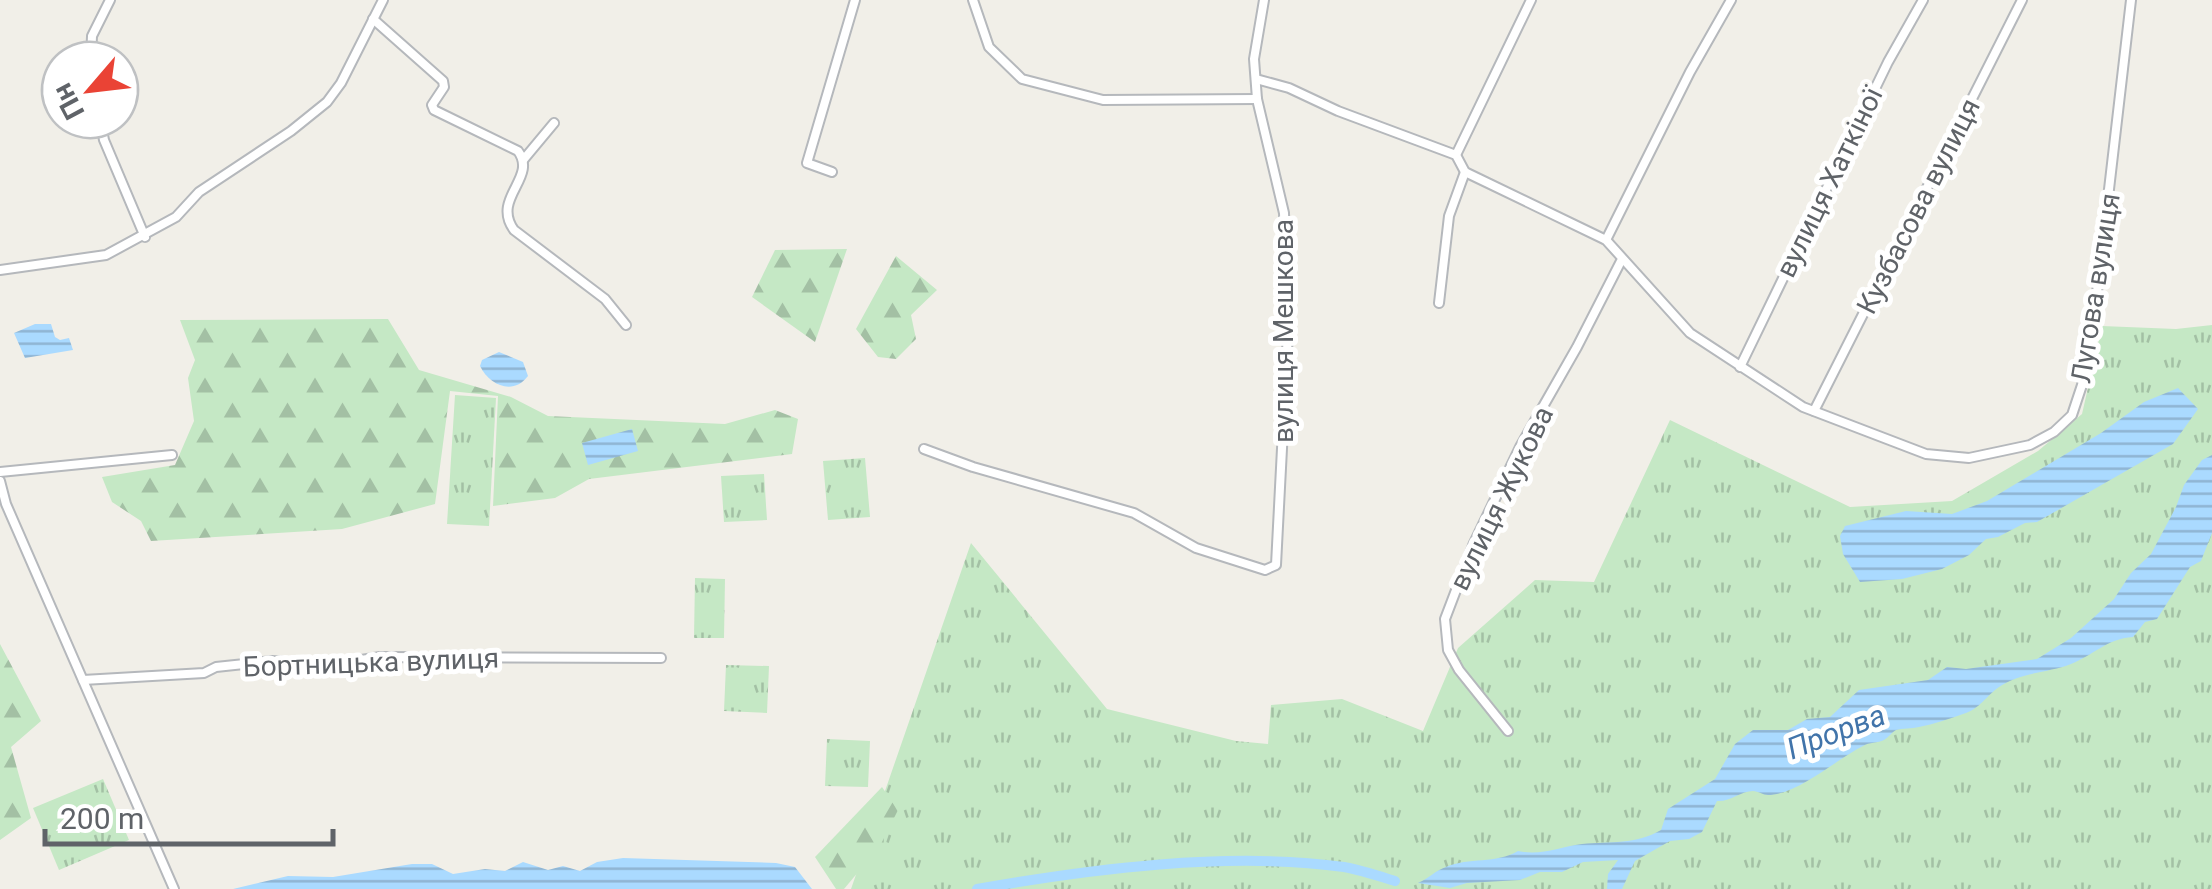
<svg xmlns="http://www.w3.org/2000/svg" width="2212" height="889" viewBox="0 0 2212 889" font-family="Roboto,sans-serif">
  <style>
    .grass { fill: url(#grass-tufts) }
    .forest { fill: url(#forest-firs) }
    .water { fill: url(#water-rules) }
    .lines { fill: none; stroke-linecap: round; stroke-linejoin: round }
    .canal { stroke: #aadaff; stroke-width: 10 }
    .street-casing { stroke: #b5b8bc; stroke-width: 12 }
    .street { stroke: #fff; stroke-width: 8 }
    .labels { text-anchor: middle; stroke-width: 10; stroke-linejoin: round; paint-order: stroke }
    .street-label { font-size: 28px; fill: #5f6368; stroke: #fff }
    .water-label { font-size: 30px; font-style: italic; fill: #4174aa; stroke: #fff }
  </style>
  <defs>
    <pattern id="grass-tufts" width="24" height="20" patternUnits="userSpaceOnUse" patternTransform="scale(2.5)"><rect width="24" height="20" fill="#c5e8c5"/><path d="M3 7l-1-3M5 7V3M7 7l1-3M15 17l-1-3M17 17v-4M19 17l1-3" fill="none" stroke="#a3c0a4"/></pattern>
    <pattern id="forest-firs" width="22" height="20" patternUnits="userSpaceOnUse" patternTransform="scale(2.5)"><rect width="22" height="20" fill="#c5e8c5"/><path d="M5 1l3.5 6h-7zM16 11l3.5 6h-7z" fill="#a3c0a4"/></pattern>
    <pattern id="water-rules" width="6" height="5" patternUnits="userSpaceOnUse" patternTransform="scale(2.5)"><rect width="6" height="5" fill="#aadaff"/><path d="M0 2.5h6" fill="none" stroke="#8eb4d2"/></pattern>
  </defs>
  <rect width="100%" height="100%" fill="#f1efe8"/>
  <g class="grass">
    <path d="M 2212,325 L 2212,889 L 851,889 L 971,543 L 1107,709 L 1236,741 L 1268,744 L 1271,705 L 1342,699 L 1423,731 L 1458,648 L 1535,580 L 1594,582 L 1670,420 L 1850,507 L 1952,501 L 2038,451 L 2082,414 L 2102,326 L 2176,329 Z"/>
    <path d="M 455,395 L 496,398 L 489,526 L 447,524 Z"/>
    <path d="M 865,458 L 870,517 L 828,520 L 823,461 Z"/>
    <path d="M 764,474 L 767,520 L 724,522 L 721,476 Z"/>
    <path d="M 695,578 L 725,579 L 724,638 L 694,638 Z"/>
    <path d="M 726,665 L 769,666 L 767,713 L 724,711 Z"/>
    <path d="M 827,739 L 870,741 L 868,787 L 825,786 Z"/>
    <path d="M 103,779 L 129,840 L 59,870 L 33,808 Z"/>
  </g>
  <g class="forest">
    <path d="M 847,249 L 815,342 L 752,297 L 775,250 Z"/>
    <path d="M 896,256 L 937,290 L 911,315 L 916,339 L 896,359 L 878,357 L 856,329 Z"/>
    <path d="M 388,319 L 419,370 L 511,397 L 548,416 L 725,424 L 775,410 L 798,419 L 792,454 L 589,479 L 555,498 L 493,506 L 498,396 L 450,391 L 435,504 L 342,529 L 151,541 L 141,521 L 112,502 L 102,477 L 175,465 L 194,421 L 188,378 L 195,360 L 180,320 Z"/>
    <path d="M 0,644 L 41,721 L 11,747 L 31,818 L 0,840 Z"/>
    <path d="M 882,787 L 898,810 L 880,846 L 844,889 L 836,889 L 815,857 Z"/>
  </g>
  <g class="water">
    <path d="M 35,324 L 51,324 L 55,337 L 60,340 L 69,338 L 73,350 L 25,358 L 14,333 Z"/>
    <path d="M 499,352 L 523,362 L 528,376 C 513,396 489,385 480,366 L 482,360 Z"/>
    <path d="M 2178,388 L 2198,409 L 2173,444 L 2037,522 L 2025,523 L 1998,537 L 1986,539 L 1969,555 L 1942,569 L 1902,579 L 1860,582 L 1843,554 L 1840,536 L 1845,526 L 1906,511 L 1952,514 L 1987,501 L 2101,433 L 2144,402 Z"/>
    <path d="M 632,429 L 638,451 L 588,465 L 582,443 Z"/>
    <path d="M 2212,455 L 2212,533 L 2201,561 L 2190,567 L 2157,619 L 2145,622 L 2133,637 C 2106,639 2094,655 2071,664 C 2048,673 2021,672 1999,687 C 1986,696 1980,709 1963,714 C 1949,719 1934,724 1919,727 C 1912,729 1902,728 1896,730 C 1892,732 1889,737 1884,740 C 1878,743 1869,742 1863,746 C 1837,759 1797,795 1768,795 C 1763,795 1758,791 1753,791 C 1741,791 1730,802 1717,801 L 1702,832 L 1689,839 L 1670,841 L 1635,861 L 1622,889 L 1607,889 L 1608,874 L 1618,860 L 1583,862 L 1562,872 L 1540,872 L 1520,880 L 1467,883 L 1450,888 L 1418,883 C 1428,879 1436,870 1446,867 C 1469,857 1496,864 1518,851 C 1541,856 1559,847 1582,844 C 1610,841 1636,845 1661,830 L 1668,809 L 1715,779 L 1735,744 L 1753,730 L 1788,730 L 1807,719 L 1830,717 L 1859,690 L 1928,680 L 1947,667 L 1966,669 L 2037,659 L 2071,638 L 2114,599 L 2131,573 L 2151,554 L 2176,507 L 2184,485 L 2202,460 Z"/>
    <path d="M 623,858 L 776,863 L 795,867 L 812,889 L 233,889 L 288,876 L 333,877 L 412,864 L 432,864 L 453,874 L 485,869 L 505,871 L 523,862 L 548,870 L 563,866 L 580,871 L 597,862 Z"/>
  </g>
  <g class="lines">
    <path class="canal" d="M 977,889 C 1091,869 1228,851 1344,867 C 1361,870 1379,876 1395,881"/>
    <defs>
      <g id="street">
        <path d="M 973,0 L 989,47 L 1022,79 L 1103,100 L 1257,99"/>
        <path d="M 373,19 L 443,81 L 444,87 L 432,105 L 434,110 L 518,151 C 538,178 491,198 514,230 L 605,299 L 626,325"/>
        <path d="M 91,60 L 92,36 L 110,0"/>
        <path d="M 1256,79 L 1289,88 L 1338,111 L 1456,155 L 1465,172 L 1606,240 L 1690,333 L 1803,407 L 1926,454 L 1969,458 L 2030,445 L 2054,432 L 2072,415 L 2082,385 L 2093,327 L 2131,0"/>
        <path d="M 100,120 L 104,140 L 145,237"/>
        <path d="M 1456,155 L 1531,0"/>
        <path d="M 524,159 L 554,123"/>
        <path d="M 832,172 L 807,163 L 855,0"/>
        <path d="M 1606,240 L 1690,72 L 1731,0"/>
        <path d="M 0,270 L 106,255 L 176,217 L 199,192 L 291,131 L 327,102 L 341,83 L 383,0"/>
        <path d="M 1439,303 L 1449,216 L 1465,172"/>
        <path d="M 1740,367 L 1888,62 L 1923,0"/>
        <path d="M 1814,411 L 2022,0"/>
        <path d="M 924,449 L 973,467 L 1134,513 L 1196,548 L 1265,570 L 1276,565 L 1288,332 L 1284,213 L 1257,99 L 1254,59 L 1264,0"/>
        <path d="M 0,472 L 172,455"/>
        <path d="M 0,481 L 6,504 L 174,889"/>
        <path d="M 83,680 L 204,673 L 216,667 L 272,661 L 330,665 L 380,657 L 661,658"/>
        <path d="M 1508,731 L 1459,670 L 1448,650 L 1445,619 L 1474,543 L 1520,447 L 1577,347 L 1621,261"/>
      </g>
    </defs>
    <use href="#street" class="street-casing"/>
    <use href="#street" class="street"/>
  </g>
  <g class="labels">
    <g class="street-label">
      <text transform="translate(1829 182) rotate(-64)" y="10">вулиця Хаткіної</text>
      <text transform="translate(1918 206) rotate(-63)" y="10">Кузбасова вулиця</text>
      <text transform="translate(2095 288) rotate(-81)" y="10">Лугова вулиця</text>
      <text transform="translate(1283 331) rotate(-90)" y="10">вулиця Мешкова</text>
      <text transform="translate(1501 498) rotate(-64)" y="10">вулиця Жукова</text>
      <text transform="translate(371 662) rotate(-2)" y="10">Бортницька вулиця</text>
    </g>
    <g class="water-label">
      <text transform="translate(1836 732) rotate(-21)" y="10">Прорва</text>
    </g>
  </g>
  <g transform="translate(90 90) rotate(242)"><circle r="48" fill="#ffffff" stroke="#bfc1c3" stroke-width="2.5"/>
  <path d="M0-8L18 38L0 25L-18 38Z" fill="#ea4335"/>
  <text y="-15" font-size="28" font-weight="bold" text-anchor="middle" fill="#5f6368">Пн</text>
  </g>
  <path d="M45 829v15h288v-15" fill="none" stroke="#5f6368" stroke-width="5"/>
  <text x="60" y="829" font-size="30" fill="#5f6368" stroke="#ffffff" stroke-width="8" paint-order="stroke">200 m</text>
</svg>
